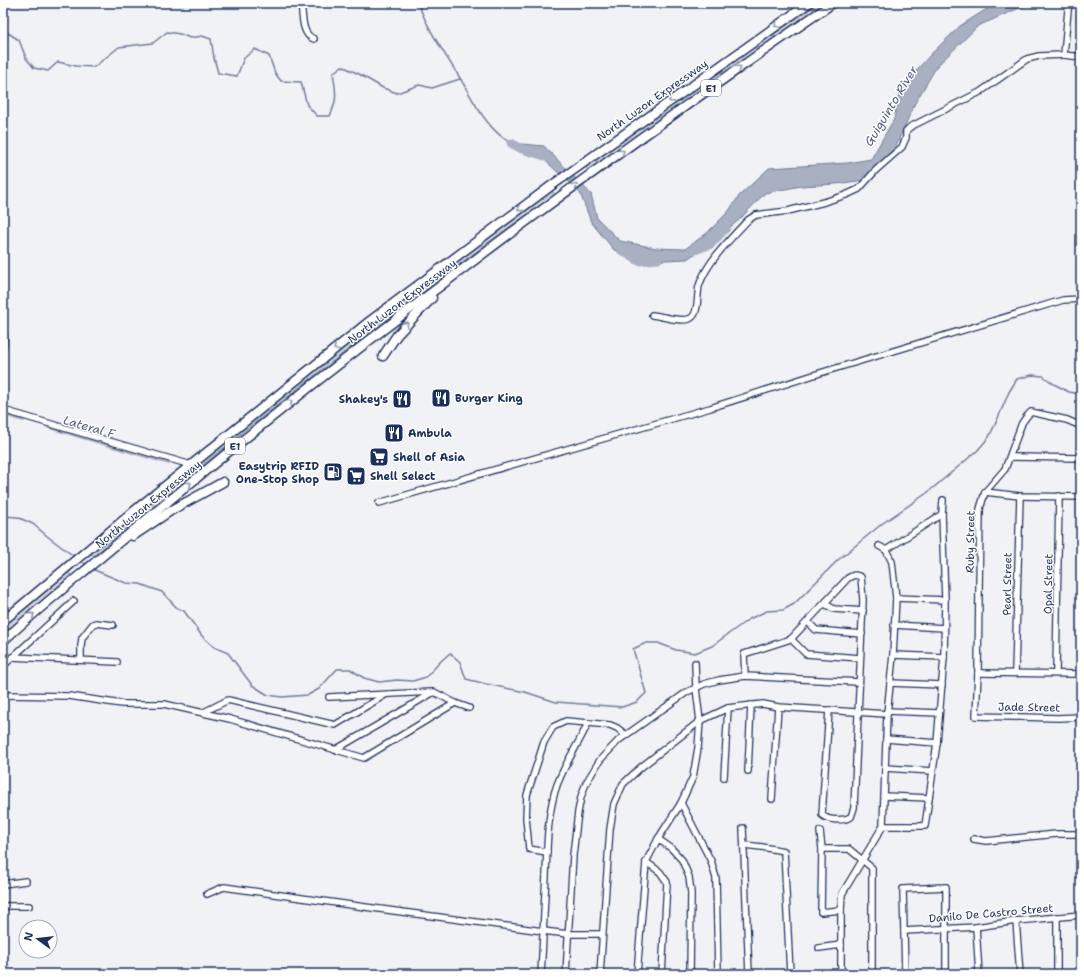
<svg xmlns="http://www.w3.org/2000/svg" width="1084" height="977" viewBox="0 0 1084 977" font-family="'Shantell Sans',sans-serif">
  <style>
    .green { fill: #d2d6df; stroke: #76829e }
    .water { fill: #a8b0c2; stroke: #707c9a }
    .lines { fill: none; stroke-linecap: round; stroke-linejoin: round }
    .stream { stroke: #707c9a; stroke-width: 1.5 }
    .canal { stroke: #a8b0c2; stroke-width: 5.5 }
    .river { stroke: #a8b0c2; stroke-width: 9 }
    .minor-casing { stroke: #1b2f5e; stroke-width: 8 }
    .highway-casing { stroke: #1b2f5e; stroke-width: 11 }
    .minor { stroke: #fff; stroke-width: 5.5 }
    .highway { stroke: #fff; stroke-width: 8 }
    .oneway { stroke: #8d97ae }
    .labels { text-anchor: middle; stroke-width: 3; stroke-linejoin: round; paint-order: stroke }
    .shield { fill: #fff; stroke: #5f6d8e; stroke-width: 1 }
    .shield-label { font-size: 10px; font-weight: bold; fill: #1b2f5e }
    .street-label { font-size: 11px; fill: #1b2f5e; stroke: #fff }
    .poi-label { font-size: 11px; font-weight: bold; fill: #1b2f5e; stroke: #fff; text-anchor: start }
    .water-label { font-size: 12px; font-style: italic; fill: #4c5c81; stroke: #fff }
  </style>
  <rect width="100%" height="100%" fill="#f1f2f5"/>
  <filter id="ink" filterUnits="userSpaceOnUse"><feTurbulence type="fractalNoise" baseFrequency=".025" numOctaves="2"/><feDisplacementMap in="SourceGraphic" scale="8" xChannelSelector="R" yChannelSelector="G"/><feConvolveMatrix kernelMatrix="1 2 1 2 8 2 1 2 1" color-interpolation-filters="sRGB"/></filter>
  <g filter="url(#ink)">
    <g class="green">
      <path d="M 818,3 L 826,3 L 730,69 L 588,170 L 585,166 L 724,68 Z"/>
      <path d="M 552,191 L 555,195 C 505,229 457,266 409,303 C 301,384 196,469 93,556 L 90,553 L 302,379 L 511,219 Z"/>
      <path d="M 67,570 L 71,575 L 3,634 L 3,626 Z"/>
    </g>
    <path class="water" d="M 996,3 L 1031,3 L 978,26 L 937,66 L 915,103 L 894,150 L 872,179 L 836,184 L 801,186 L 765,193 L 739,220 L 708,245 L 687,259 L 646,261 L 614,250 L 591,222 L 580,193 L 533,149 L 511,143 L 544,146 L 591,194 L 597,218 L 620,241 L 656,248 L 685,249 L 707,233 L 728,212 L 739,196 L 769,168 L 848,163 L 871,159 L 894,119 L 900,89 L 931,54 L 960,26 Z"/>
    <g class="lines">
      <g class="stream">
        <path d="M 418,3 C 428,30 445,54 460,78 C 474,101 486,129 511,143"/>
        <path d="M 3,36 L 8,33 L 19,40 L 26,58 L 34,68 L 48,71 L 58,62 L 76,66 L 94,67 L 119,47 L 153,43 L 167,32 L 180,34 L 190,38 L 202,36 L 211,39 L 214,58 L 218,73 L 237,76 L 244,58 L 255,49 L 269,56 L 275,73 L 281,81 L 301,82 L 307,105 L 317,116 L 330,116 C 338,99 336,92 333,73 L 342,66 L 359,74 L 383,88 L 397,93 L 419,85 L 432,88 L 460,79"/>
        <path d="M 3,516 L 17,517 L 33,524 L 47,536 L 75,557"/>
        <path d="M 80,560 L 87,565"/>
        <path d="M 92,569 L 126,583 L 140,584 L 162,592 L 177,608 L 184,611 L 202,636 L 214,647 L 228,653 L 252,685 L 268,695 L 282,697 L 308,695 L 319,689 L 337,669 L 350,669 L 364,678 L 379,682 L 397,680 L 413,681 L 426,677 L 441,661 L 450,653 L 460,662 L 466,679 L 486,684 L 525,692 L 556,702 L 622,707 L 637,702 L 646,693 L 633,649 L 646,643 L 658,643 L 676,650 L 695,653 L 712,646 L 749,619 L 767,611 L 783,610 L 794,604 L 838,560 L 883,523 L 927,493 L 977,451 L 989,437 L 998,418 L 1009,392 L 1017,379 L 1032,375 L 1043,376 L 1054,384 L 1069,392 L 1081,394"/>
      </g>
      <g class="canal">
        <path d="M 3,413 L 23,419"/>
        <path d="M 49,426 L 169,462"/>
      </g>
      <g class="river">
        <path d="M 511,143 L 522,149 L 548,157"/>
        <path d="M 621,250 L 639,261 L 658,259"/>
        <path d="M 695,250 L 711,244 L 726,228"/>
      </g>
      <defs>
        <g id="minor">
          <path d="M 301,3 C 303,15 301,35 314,39"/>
          <path d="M 1070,3 L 1068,10 L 1064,55 L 1081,57"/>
          <path d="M 652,315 C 661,316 684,323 691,318 C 699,314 697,294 699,286 C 706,263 731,238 748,220 L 756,215 L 788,211 L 824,202 L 846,195 L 859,189 L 876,170 L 902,147 L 906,138 L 906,131 L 910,127 L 980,92 L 1027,59 L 1039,56 L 1064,55"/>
          <path d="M 3,348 L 4,336"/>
          <path d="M 3,410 L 191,465"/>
          <path d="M 1081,426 L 1067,420 L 1031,412 L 1027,416 L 1022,423 L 1005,469 L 985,492 L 980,509 L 978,673 L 976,716 L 1058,718 L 1081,717"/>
          <path d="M 1010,457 L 1081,458"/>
          <path d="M 985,492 L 1020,496 L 1081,497"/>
          <path d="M 379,503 L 710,408 L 820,373 L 1063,300 L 1081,299"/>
          <path d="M 886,550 L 942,514"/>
          <path d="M 896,598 L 945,600"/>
          <path d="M 825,604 L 834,609 L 863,611"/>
          <path d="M 808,622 L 816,630 L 862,634"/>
          <path d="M 894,625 L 944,628"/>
          <path d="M 791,639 L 806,654 L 860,658"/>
          <path d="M 893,655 L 944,657"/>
          <path d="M 12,657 L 117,662"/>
          <path d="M 81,660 L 81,646 L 82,638 L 93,624 L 96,623 L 113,625"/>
          <path d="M 3,666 L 74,601"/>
          <path d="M 978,673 L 1081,674"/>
          <path d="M 1015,673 L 1020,496"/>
          <path d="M 1056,673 L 1059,496"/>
          <path d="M 745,676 L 744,654 L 791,639 L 848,578 C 853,575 855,574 861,577 L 863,600 L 854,808 L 851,817 C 843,821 829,821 822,815 L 829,710"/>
          <path d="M 890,683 L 942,685"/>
          <path d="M 3,695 L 69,696 L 122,704 L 164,704 L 230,719 L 364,758 L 455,703"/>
          <path d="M 329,697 L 432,692"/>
          <path d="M 887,711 L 939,713"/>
          <path d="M 204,712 L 228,700 L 335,725 L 385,695"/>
          <path d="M 886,739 L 937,743"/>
          <path d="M 335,750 L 434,692 L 455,703 L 469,708"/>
          <path d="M 885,768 L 933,771"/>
          <path d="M 748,771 L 751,705"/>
          <path d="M 724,777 L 728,708"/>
          <path d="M 884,796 L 929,798"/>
          <path d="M 772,799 L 778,707"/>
          <path d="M 681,803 L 711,861 L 716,878 L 718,974"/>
          <path d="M 883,826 L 925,826 L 937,743 L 944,657 L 945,600 L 942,514 L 943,500"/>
          <path d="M 743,828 L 749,974"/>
          <path d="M 820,831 L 822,849 L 849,849 L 872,868 L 872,974"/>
          <path d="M 658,839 L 671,848 L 682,860 L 689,877 L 691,893 L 690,974"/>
          <path d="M 974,839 L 986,841 L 1057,834 L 1081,834"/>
          <path d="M 744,845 L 762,847 L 784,851 L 790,974"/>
          <path d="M 822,849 L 821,912 L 841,910"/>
          <path d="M 547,852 L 529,849 L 526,818 L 527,795 L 544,742 L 553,727 L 566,721 L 610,725 L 617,728 L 626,735"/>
          <path d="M 646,862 L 660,872 L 667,882 L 662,974"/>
          <path d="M 3,884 L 26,881"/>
          <path d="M 207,894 L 224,887 L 365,907 L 543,931 L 568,934 L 602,934"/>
          <path d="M 3,906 L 29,906"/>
          <path d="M 1057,917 L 1057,974"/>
          <path d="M 1016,921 L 1020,974"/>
          <path d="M 976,927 L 979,974"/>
          <path d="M 904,931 L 976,927 L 1016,921 L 1081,915"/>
          <path d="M 819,948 L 841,945"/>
          <path d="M 541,974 C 543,941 544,909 546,876 C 547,848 547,819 555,791 C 562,767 578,746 588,723"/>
          <path d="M 566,974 L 573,855 L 578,812 L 581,797 L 586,783 L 600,760 L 619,740 L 687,692 L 704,684 L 719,680 L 745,676 L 859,682"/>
          <path d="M 600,974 L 610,829 L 614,804 L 623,784 L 640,768 L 700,721 L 728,708 L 736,707 L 763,704 L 778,707 L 887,714"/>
          <path d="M 637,974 L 646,862 L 658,839 L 681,803 L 693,777 L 698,748 L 700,721 L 696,688 L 695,663"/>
          <path d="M 841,974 L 841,910 L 842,894 L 883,826 L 887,714 L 893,655 L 896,598 L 892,562 L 886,550 L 879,546"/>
          <path d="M 905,974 L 903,889 L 946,887 L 946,974"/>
        </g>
        <g id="highway">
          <path d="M 383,356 L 397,335 L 432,298"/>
          <path d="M 133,536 L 172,510 L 223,482"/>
          <path d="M 3,621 L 139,507 L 366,324 L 551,186 L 809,3"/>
          <path d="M 3,641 C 30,616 58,593 87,569 C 131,532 176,495 221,458 C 418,298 623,147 833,3"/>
        </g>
      </defs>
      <use href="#minor" class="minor-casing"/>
      <use href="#highway" class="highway-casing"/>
      <use href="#minor" class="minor"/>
      <use href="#highway" class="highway"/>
    </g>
    <defs><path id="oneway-chevron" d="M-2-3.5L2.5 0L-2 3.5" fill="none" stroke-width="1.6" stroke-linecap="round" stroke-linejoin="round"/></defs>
    <g class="oneway">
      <use href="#oneway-chevron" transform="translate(777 25) rotate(145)"/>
      <use href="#oneway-chevron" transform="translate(739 68) rotate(-35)"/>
      <use href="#oneway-chevron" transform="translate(671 100) rotate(145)"/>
      <use href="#oneway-chevron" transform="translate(622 152) rotate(-35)"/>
      <use href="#oneway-chevron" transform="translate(575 186) rotate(-37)"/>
      <use href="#oneway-chevron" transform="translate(520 209) rotate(143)"/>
      <use href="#oneway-chevron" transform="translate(406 324) rotate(-49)"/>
      <use href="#oneway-chevron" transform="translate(336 348) rotate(141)"/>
      <use href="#oneway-chevron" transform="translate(290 402) rotate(-38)"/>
      <use href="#oneway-chevron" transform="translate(189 484) rotate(-39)"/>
      <use href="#oneway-chevron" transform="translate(32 615) rotate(-40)"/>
    </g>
  </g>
  <defs>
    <symbol id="restaurant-square" viewBox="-11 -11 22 22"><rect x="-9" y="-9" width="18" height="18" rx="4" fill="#1b2f5e" stroke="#fff"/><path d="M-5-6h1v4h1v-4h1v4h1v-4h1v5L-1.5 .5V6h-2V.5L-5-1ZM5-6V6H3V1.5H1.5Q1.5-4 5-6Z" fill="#fff"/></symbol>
    <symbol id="supermarket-square" viewBox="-11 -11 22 22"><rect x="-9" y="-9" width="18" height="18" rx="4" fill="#1b2f5e" stroke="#fff"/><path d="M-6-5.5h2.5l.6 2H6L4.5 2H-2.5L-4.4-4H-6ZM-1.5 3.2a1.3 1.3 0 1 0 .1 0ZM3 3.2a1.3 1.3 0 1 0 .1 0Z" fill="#fff"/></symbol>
    <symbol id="fuel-square" viewBox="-11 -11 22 22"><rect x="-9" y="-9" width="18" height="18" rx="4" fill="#1b2f5e" stroke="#fff"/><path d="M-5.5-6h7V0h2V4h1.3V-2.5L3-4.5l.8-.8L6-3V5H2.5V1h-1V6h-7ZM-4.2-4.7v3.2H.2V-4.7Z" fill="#fff"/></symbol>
  </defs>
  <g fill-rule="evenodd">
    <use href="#restaurant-square" x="430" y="387" width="22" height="22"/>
    <use href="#restaurant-square" x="391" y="388" width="22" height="22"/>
    <use href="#restaurant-square" x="383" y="422" width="22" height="22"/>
    <use href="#supermarket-square" x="368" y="446" width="22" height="22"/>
    <use href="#fuel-square" x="322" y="461" width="22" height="22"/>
    <use href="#supermarket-square" x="345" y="465" width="22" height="22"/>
  </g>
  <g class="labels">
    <g class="shield">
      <rect x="701" y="80" width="20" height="16" rx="3"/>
      <rect x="225" y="438" width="20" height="16" rx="3"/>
    </g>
    <g class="shield-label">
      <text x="711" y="92">E1</text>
      <text x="235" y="450">E1</text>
    </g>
    <g class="street-label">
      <text transform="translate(652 100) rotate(-35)" y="4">North Luzon Expressway</text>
      <text transform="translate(402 301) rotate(-37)" y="4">North Luzon Expressway</text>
      <text transform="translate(148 504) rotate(-39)" y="4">North Luzon Expressway</text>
      <text transform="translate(970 542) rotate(-89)" y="4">Ruby Street</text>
      <text transform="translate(1007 584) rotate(-89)" y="4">Pearl Street</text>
      <text transform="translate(1048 584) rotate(-89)" y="4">Opal Street</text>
      <text transform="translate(1029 707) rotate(1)" y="4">Jade Street</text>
      <text transform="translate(991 913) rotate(-5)" y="4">Danilo De Castro Street</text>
    </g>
    <g class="poi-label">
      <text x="455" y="402">Burger King</text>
      <text x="388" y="403" text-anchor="end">Shakey's</text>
      <text x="408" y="437">Ambula</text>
      <text x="393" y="461">Shell of Asia</text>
      <text x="319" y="470" text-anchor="end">Easytrip RFID<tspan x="319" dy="13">One-Stop Shop</tspan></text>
      <text x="370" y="480">Shell Select</text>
    </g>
    <g class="water-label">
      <text transform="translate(891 106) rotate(-59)" y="4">Guiguinto River</text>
      <text transform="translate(89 427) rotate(16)" y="4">Lateral F</text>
    </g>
  </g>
  <rect width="1084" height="977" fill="none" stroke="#fff" stroke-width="16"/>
  <rect x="8" y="8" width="1068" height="961" fill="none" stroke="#1b2f5e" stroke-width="1.5" filter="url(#ink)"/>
  <g transform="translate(38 939) rotate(285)"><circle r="19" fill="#ffffff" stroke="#a4acbf"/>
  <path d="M0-3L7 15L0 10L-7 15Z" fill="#1b2f5e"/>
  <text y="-6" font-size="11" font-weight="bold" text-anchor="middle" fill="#1b2f5e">N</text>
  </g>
</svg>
